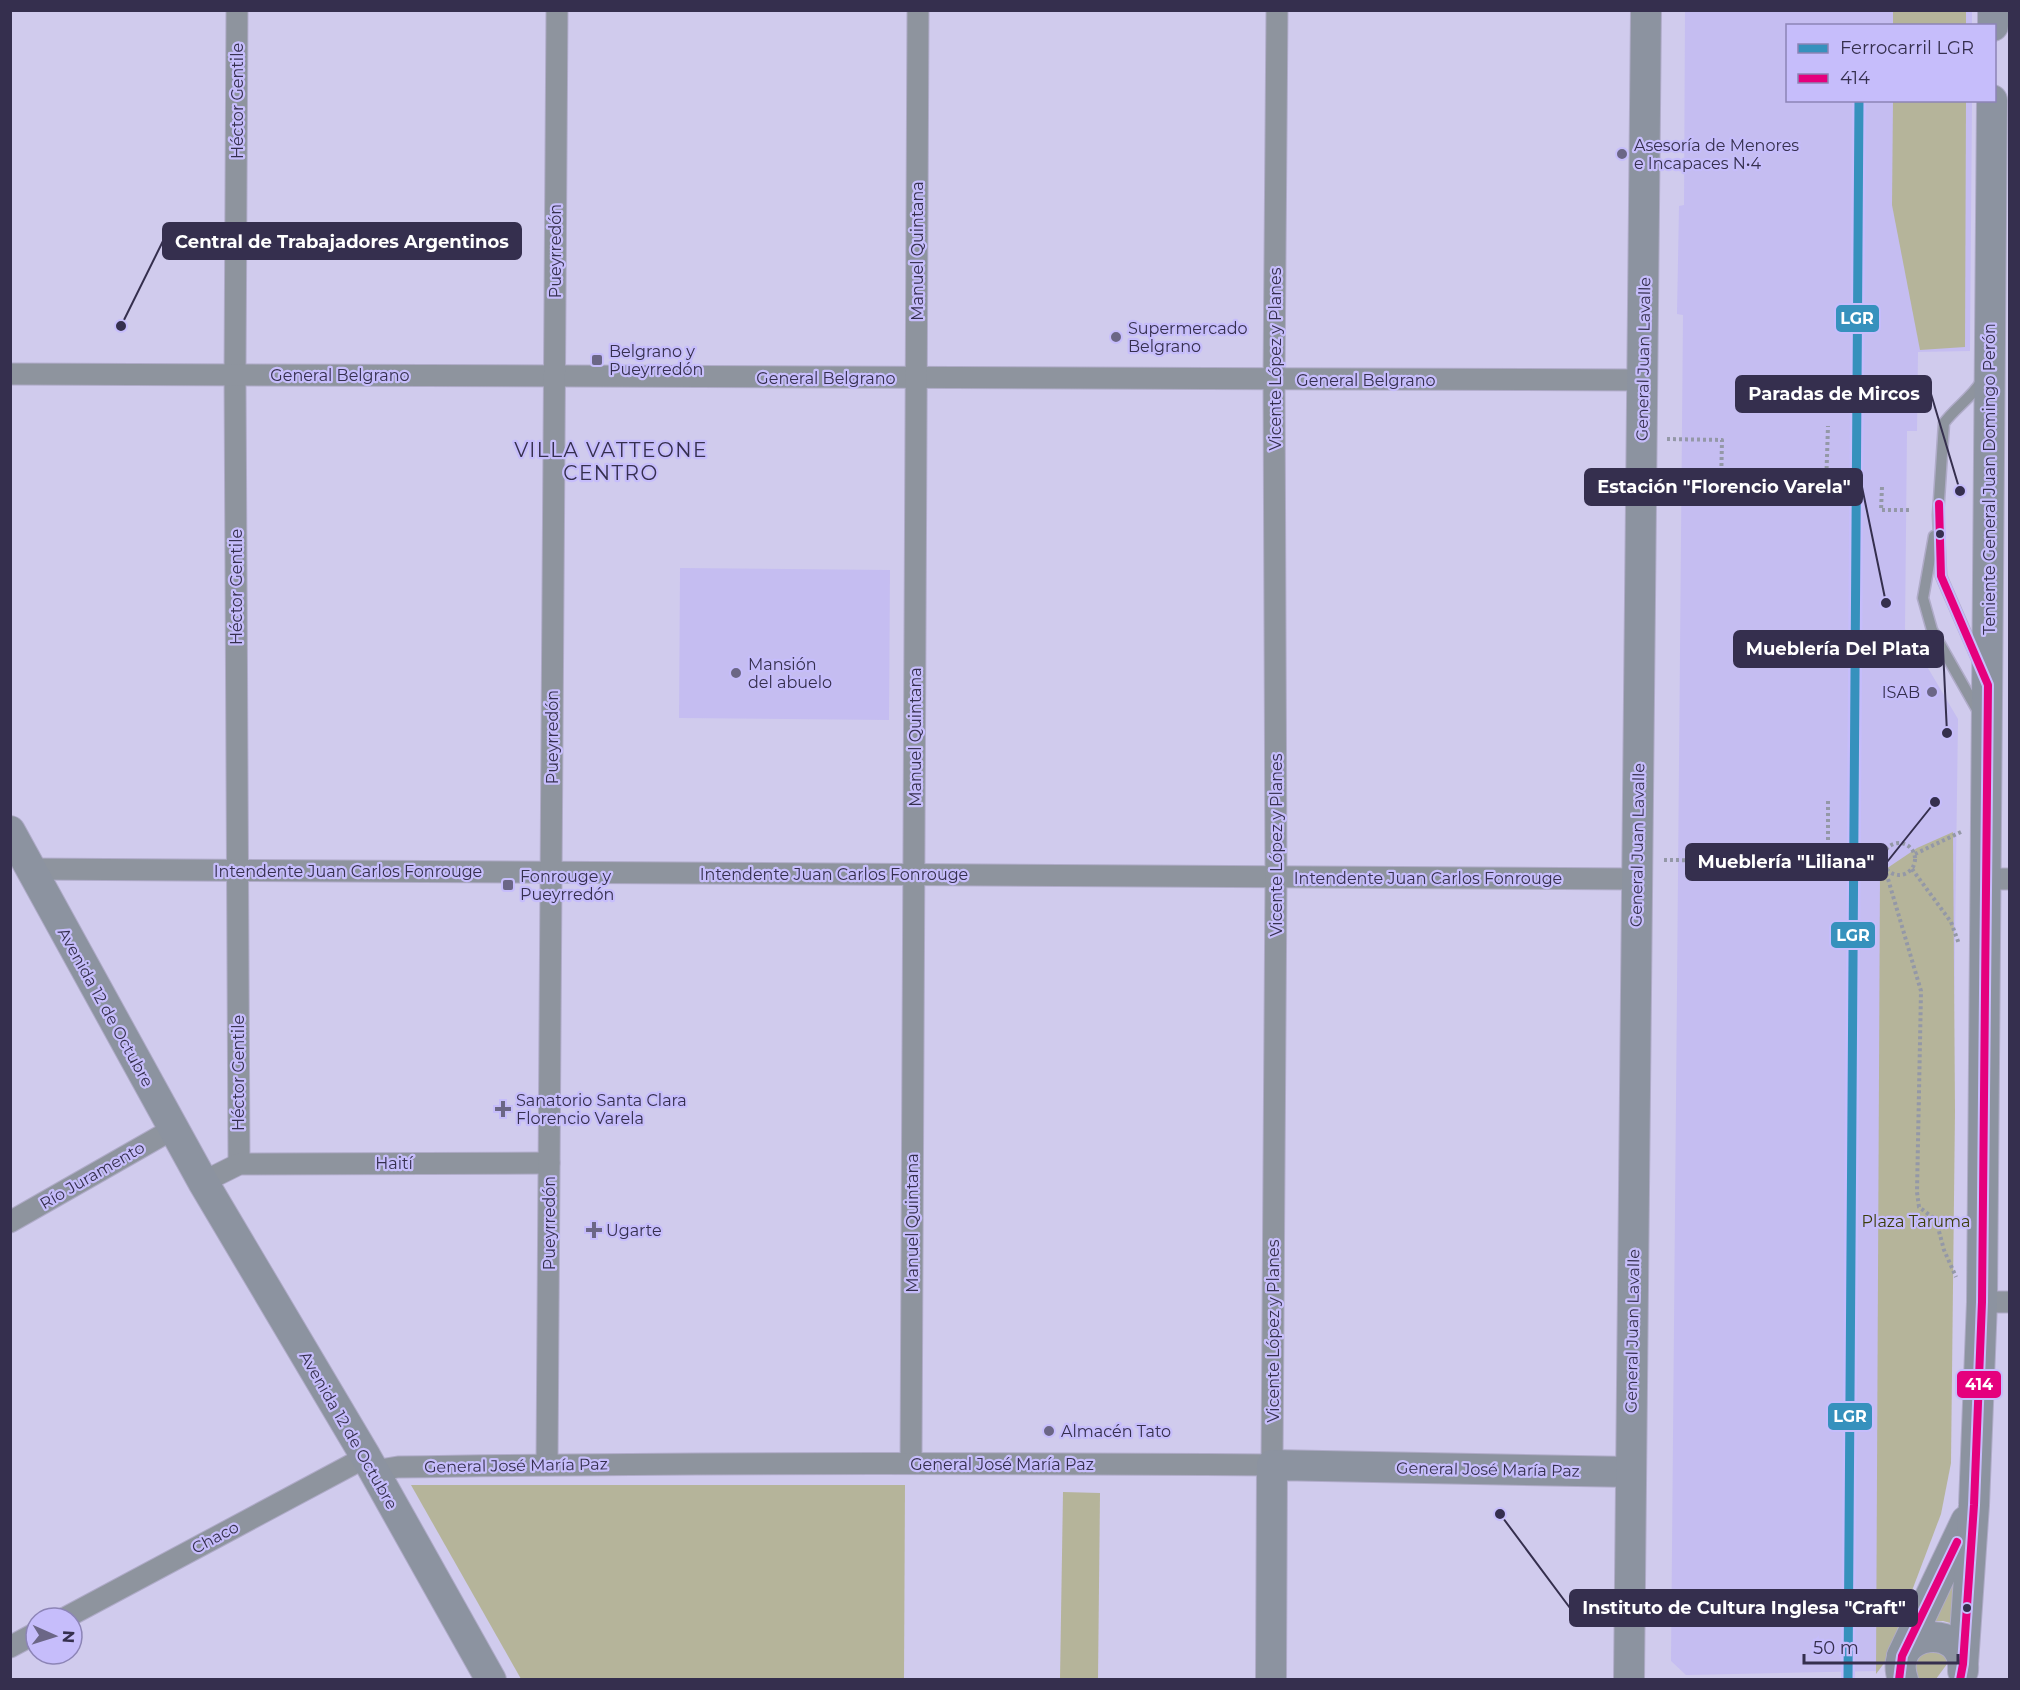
<svg xmlns="http://www.w3.org/2000/svg" width="2020" height="1690" viewBox="0 0 2020 1690" font-family="Montserrat,sans-serif">
  <style>
    .built { fill: #c5bdf1 }
    .green { fill: #b5b49a }
    .lines { fill: none; stroke-linecap: round; stroke-linejoin: round }
    .lane-casing { stroke: #afabc8; stroke-width: 13 }
    .street-casing { stroke: #afabc8; stroke-width: 23 }
    .secondary-casing { stroke: #afabc8; stroke-width: 32 }
    .path { stroke: #9498a7; stroke-width: 4; stroke-dasharray: 3 3; stroke-linecap: butt }
    .lane { stroke: #8e949e; stroke-width: 10 }
    .street { stroke: #8e949e; stroke-width: 21 }
    .secondary { stroke: #8c93a0; stroke-width: 30 }
    .bus-1-casing { stroke: #c6bdfb; stroke-width: 12 }
    .bus-1 { stroke: #e5007d; stroke-width: 8 }
    .rail-1-casing { stroke: #c6bdfb; stroke-width: 14 }
    .rail-1 { stroke: #3691bd; stroke-width: 9 }
    .poi-dot { fill: #6b6686; stroke: #c6bdfb; stroke-width: 2 }
    .bus-dot { fill: #352f4e; stroke: #c6bdfb; stroke-width: 2 }
    .labels { text-anchor: middle; stroke-width: 4.5; stroke-linejoin: round; paint-order: stroke }
    .street-label { font-size: 16px; fill: #352f4e; stroke: #c6bdfb }
    .poi-label { font-size: 16px; fill: #352f4e; stroke: #c6bdfb; text-anchor: start }
    .park-label { font-size: 16px; fill: #3b3d08; stroke: #c6bdfb }
    .quarter-label { font-size: 20px; letter-spacing: 1.5px; fill: #352f4e; stroke: #c6bdfb }
    .leader { fill: none; stroke: #352f4e; stroke-width: 2 }
    .callout-dot { fill: #352f4e; stroke: #c6bdfb; stroke-width: 2 }
    .callout { fill: #352f4e; stroke: #352f4e; stroke-width: 2 }
    .callout-label { font-size: 18px; text-anchor: middle; font-weight: bold; fill: #fff }
    .line-badge { stroke: #c6bdfb; stroke-width: 2 }
    .badge-label { font-size: 16px; text-anchor: middle; font-weight: bold; fill: #fff }
  </style>
  <rect width="100%" height="100%" fill="#d0cbed"/>
  <g class="built">
    <path d="M 1685,11 L 1972,11 L 1972,25 L 1788,26 L 1788,100 L 1972,101 L 1970,351 L 1918,352 L 1917,431 L 1907,431 L 1905,629 L 1958,719 L 1948,1462 L 1938,1516 L 1879,1671 L 1686,1675 L 1671,1661 L 1683,315 L 1677,314 L 1679,206 L 1684,205 Z"/>
    <path d="M 680,568 L 890,570 L 889,720 L 679,718 Z"/>
  </g>
  <g class="green">
    <rect x="1893" y="11" width="73" height="14"/>
    <path d="M 1893,101 L 1966,101 L 1965,347 L 1920,350 L 1892,205 Z"/>
    <path d="M 1953,832 L 1955,1111 L 1951,1463 L 1941,1514 L 1885,1662 L 1876,1674 L 1880,873 L 1917,848 Z"/>
    <path d="M 411,1485 L 905,1485 L 904,1679 L 521,1679 Z"/>
    <path d="M 1063,1492 L 1100,1493 L 1098,1679 L 1060,1679 Z"/>
    <path d="M 1959,1567 L 1954,1624 L 1943,1621 L 1929,1621 Z"/>
    <path d="M 1948,1651 L 1947,1664 L 1936,1679 L 1911,1680 L 1917,1653 Z"/>
  </g>
  <g class="lines">
    <defs>
      <g id="lane">
        <path d="M 1934,536 L 1923,598 L 1932,630 L 1979,713"/>
        <path d="M 1978,661 L 1941,576 L 1938,515 L 1944,423 C 1955,408 1971,398 1981,382"/>
      </g>
      <g id="street">
        <path d="M 237,10 L 235,375 L 239,1164"/>
        <path d="M 10,374 L 1642,380"/>
        <path d="M 31,869 L 1637,879"/>
        <path d="M 1987,879 L 2010,879"/>
        <path d="M 203,1182 L 239,1164 L 549,1163"/>
        <path d="M 10,1222 L 173,1129"/>
        <path d="M 1982,1302 L 2010,1302"/>
        <path d="M 911,1463 L 918,10"/>
        <path d="M 547,1464 L 557,10"/>
        <path d="M 374,1471 L 398,1467 C 689,1462 981,1463 1272,1465 L 1276,876 L 1274,380 L 1277,10"/>
        <path d="M 65,1618 L 366,1457"/>
        <path d="M 10,1647 L 36,1633"/>
      </g>
      <g id="secondary">
        <path d="M 1993,26 L 1993,10"/>
        <path d="M 10,831 L 203,1182 L 366,1457 L 491,1680"/>
        <path d="M 1902,1656 L 1966,1521"/>
        <path d="M 1963,1664 L 1974,1505 L 1982,1302 L 1992,100"/>
        <path d="M 1271,1680 L 1272,1465 L 1631,1472"/>
        <path d="M 1629,1680 L 1646,10"/>
        <path d="M 1903,1680 C 1886,1629 1967,1620 1963,1671"/>
      </g>
    </defs>
    <use href="#lane" class="lane-casing"/>
    <use href="#street" class="street-casing"/>
    <use href="#secondary" class="secondary-casing"/>
    <g class="path">
      <path d="M 1667,439 L 1722,440 L 1721,486"/>
      <path d="M 1826,487 L 1828,426"/>
      <path d="M 1882,487 L 1881,510 L 1911,510"/>
      <circle cx="1899" cy="859" r="16"/>
      <path d="M 1915,854 L 1963,831"/>
      <path d="M 1664,860 L 1802,861 L 1828,870 L 1860,868 L 1861,874 L 1867,874 L 1867,867 L 1876,867 L 1883,862 L 1921,991 L 1917,1192 L 1919,1207 L 1936,1220 L 1944,1250 L 1956,1277"/>
      <path d="M 1912,869 L 1951,922 L 1959,944"/>
      <path d="M 1828,870 L 1828,799"/>
    </g>
    <use href="#lane" class="lane"/>
    <use href="#street" class="street"/>
    <use href="#secondary" class="secondary"/>
    <defs>
      <g id="bus-1">
        <path d="M 1939,504 L 1941,576 L 1988,685 L 1982,1302 L 1974,1505 L 1963,1664 L 1960,1680"/>
        <path d="M 1899,1680 L 1902,1656 L 1957,1542"/>
      </g>
    </defs>
    <use href="#bus-1" class="bus-1-casing"/>
    <use href="#bus-1" class="bus-1"/>
    <defs>
      <path id="rail-1" d="M 1848,1680 L 1859,100"/>
    </defs>
    <use href="#rail-1" class="rail-1-casing"/>
    <use href="#rail-1" class="rail-1"/>
  </g>
  <g class="poi-dot">
    <circle cx="1622" cy="154" r="6"/>
    <circle cx="1116" cy="337" r="6"/>
    <rect x="591" y="354" width="12" height="12" rx="3"/>
    <circle cx="736" cy="673" r="6"/>
    <circle cx="1932" cy="692" r="6"/>
    <rect x="502" y="879" width="12" height="12" rx="3"/>
    <path d="M500 1100h6v6h6v6h-6v6h-6v-6h-6v-6h6z"/>
    <path d="M591 1221h6v6h6v6h-6v6h-6v-6h-6v-6h6z"/>
    <circle cx="1049" cy="1431" r="6"/>
  </g>
  <g class="bus-dot">
    <circle cx="1940" cy="534" r="5"/>
    <circle cx="1967" cy="1608" r="5"/>
  </g>
  <g class="labels">
    <g class="street-label">
      <text transform="translate(237 101) rotate(-90)" y="6">Héctor Gentile</text>
      <text transform="translate(555 251) rotate(-90)" y="6">Pueyrredón</text>
      <text transform="translate(917 251) rotate(-90)" y="6">Manuel Quintana</text>
      <text transform="translate(1275 359) rotate(-90)" y="6">Vicente López y Planes</text>
      <text transform="translate(1643 359) rotate(-89)" y="6">General Juan Lavalle</text>
      <text x="340" y="381">General Belgrano</text>
      <text x="826" y="384">General Belgrano</text>
      <text x="1366" y="386">General Belgrano</text>
      <text transform="translate(1989 479) rotate(-90)" y="6">Teniente General Juan Domingo Perón</text>
      <text transform="translate(236 587) rotate(-90)" y="6">Héctor Gentile</text>
      <text transform="translate(552 737) rotate(-90)" y="6">Pueyrredón</text>
      <text transform="translate(915 737) rotate(-90)" y="6">Manuel Quintana</text>
      <text transform="translate(1276 845) rotate(-90)" y="6">Vicente López y Planes</text>
      <text transform="translate(1637 845) rotate(-89)" y="6">General Juan Lavalle</text>
      <text x="348" y="877">Intendente Juan Carlos Fonrouge</text>
      <text x="834" y="880">Intendente Juan Carlos Fonrouge</text>
      <text x="1428" y="884">Intendente Juan Carlos Fonrouge</text>
      <text transform="translate(106 1007) rotate(61)" y="6">Avenida 12 de Octubre</text>
      <text transform="translate(238 1073) rotate(-90)" y="6">Héctor Gentile</text>
      <text x="394" y="1169">Haití</text>
      <text transform="translate(92 1175) rotate(-30)" y="6">Río Juramento</text>
      <text transform="translate(549 1223) rotate(-90)" y="6">Pueyrredón</text>
      <text transform="translate(912 1223) rotate(-90)" y="6">Manuel Quintana</text>
      <text transform="translate(1273 1331) rotate(-90)" y="6">Vicente López y Planes</text>
      <text transform="translate(1632 1331) rotate(-89)" y="6">General Juan Lavalle</text>
      <text transform="translate(349 1430) rotate(60)" y="6">Avenida 12 de Octubre</text>
      <text x="1002" y="1470">General José María Paz</text>
      <text transform="translate(516 1465) rotate(-1)" y="6">General José María Paz</text>
      <text transform="translate(1488 1469) rotate(1)" y="6">General José María Paz</text>
      <text transform="translate(215 1537) rotate(-28)" y="6">Chaco</text>
    </g>
    <g class="poi-label">
      <text x="1634" y="151">Asesoría de Menores<tspan x="1634" dy="18">e Incapaces N•4</tspan></text>
      <text x="1128" y="334">Supermercado<tspan x="1128" dy="18">Belgrano</tspan></text>
      <text x="609" y="357">Belgrano y<tspan x="609" dy="18">Pueyrredón</tspan></text>
      <text x="748" y="670">Mansión<tspan x="748" dy="18">del abuelo</tspan></text>
      <text x="1920" y="698" text-anchor="end">ISAB</text>
      <text x="520" y="882">Fonrouge y<tspan x="520" dy="18">Pueyrredón</tspan></text>
      <text x="516" y="1106">Sanatorio Santa Clara<tspan x="516" dy="18">Florencio Varela</tspan></text>
      <text x="606" y="1236">Ugarte</text>
      <text x="1061" y="1437">Almacén Tato</text>
    </g>
    <g class="park-label">
      <text x="1916" y="1227">Plaza Taruma</text>
    </g>
    <g class="quarter-label">
      <text x="611" y="457">VILLA VATTEONE<tspan x="611" dy="23">CENTRO</tspan></text>
    </g>
  </g>
  <path class="leader" d="M121 326L163 241M1960 491L1931 394M1886 603L1862 487M1947 733L1943 649M1935 802L1887 862M1500 1514L1570 1608"/>
  <g class="callout-dot">
    <circle cx="121" cy="326" r="6"/>
    <circle cx="1960" cy="491" r="6"/>
    <circle cx="1886" cy="603" r="6"/>
    <circle cx="1947" cy="733" r="6"/>
    <circle cx="1935" cy="802" r="6"/>
    <circle cx="1500" cy="1514" r="6"/>
  </g>
  <g class="callout">
    <rect x="163" y="223" width="358" height="36" rx="6"/>
    <rect x="1736" y="376" width="195" height="36" rx="6"/>
    <rect x="1585" y="469" width="277" height="36" rx="6"/>
    <rect x="1734" y="631" width="209" height="36" rx="6"/>
    <rect x="1686" y="844" width="201" height="36" rx="6"/>
    <rect x="1570" y="1590" width="347" height="36" rx="6"/>
  </g>
  <g class="callout-label">
    <text x="342" y="248">Central de Trabajadores Argentinos</text>
    <text x="1834" y="400">Paradas de Mircos</text>
    <text x="1724" y="493">Estación "Florencio Varela"</text>
    <text x="1838" y="655">Mueblería Del Plata</text>
    <text x="1786" y="868">Mueblería "Liliana"</text>
    <text x="1744" y="1614">Instituto de Cultura Inglesa "Craft"</text>
  </g>
  <g class="line-badge">
    <rect x="1835" y="304" width="45" height="29" rx="6" fill="#3691bd"/>
    <rect x="1830" y="921" width="46" height="28" rx="6" fill="#3691bd"/>
    <rect x="1956" y="1370" width="46" height="29" rx="6" fill="#e5007d"/>
    <rect x="1827" y="1402" width="46" height="29" rx="6" fill="#3691bd"/>
  </g>
  <g class="badge-label">
    <text x="1857" y="324">LGR</text>
    <text x="1853" y="941">LGR</text>
    <text x="1979" y="1390">414</text>
    <text x="1850" y="1422">LGR</text>
  </g>
  <rect width="2020" height="1690" fill="none" stroke="#352f4e" stroke-width="24"/>
  <rect x="1786" y="24" width="210" height="78" fill="#c6bdfb" stroke="#8c84b6" stroke-width="1.5"/>
  <rect x="1798" y="44" width="30" height="9" fill="#3691bd" stroke="#8c84b6" stroke-width="1.5"/>
  <text x="1840" y="54" font-size="18" fill="#352f4e">Ferrocarril LGR</text>
  <rect x="1798" y="74" width="30" height="9" fill="#e5007d" stroke="#8c84b6" stroke-width="1.5"/>
  <text x="1840" y="84" font-size="18" fill="#352f4e">414</text>
  <g transform="translate(54 1636) rotate(93)"><circle r="28" fill="#c6bdfb" stroke="#8c84b6" stroke-width="1.5"/>
  <path d="M0-4.5L10 22L0 15L-10 22Z" fill="#6b6686"/>
  <text y="-9" font-size="16" font-weight="bold" text-anchor="middle" fill="#352f4e">N</text>
  </g>
  <path d="M1804 1654v9h154v-9" fill="none" stroke="#352f4e" stroke-width="3"/>
  <text x="1813" y="1654" font-size="18" fill="#352f4e" stroke="#c6bdfb" stroke-width="4.5" paint-order="stroke">50 m</text>
</svg>
